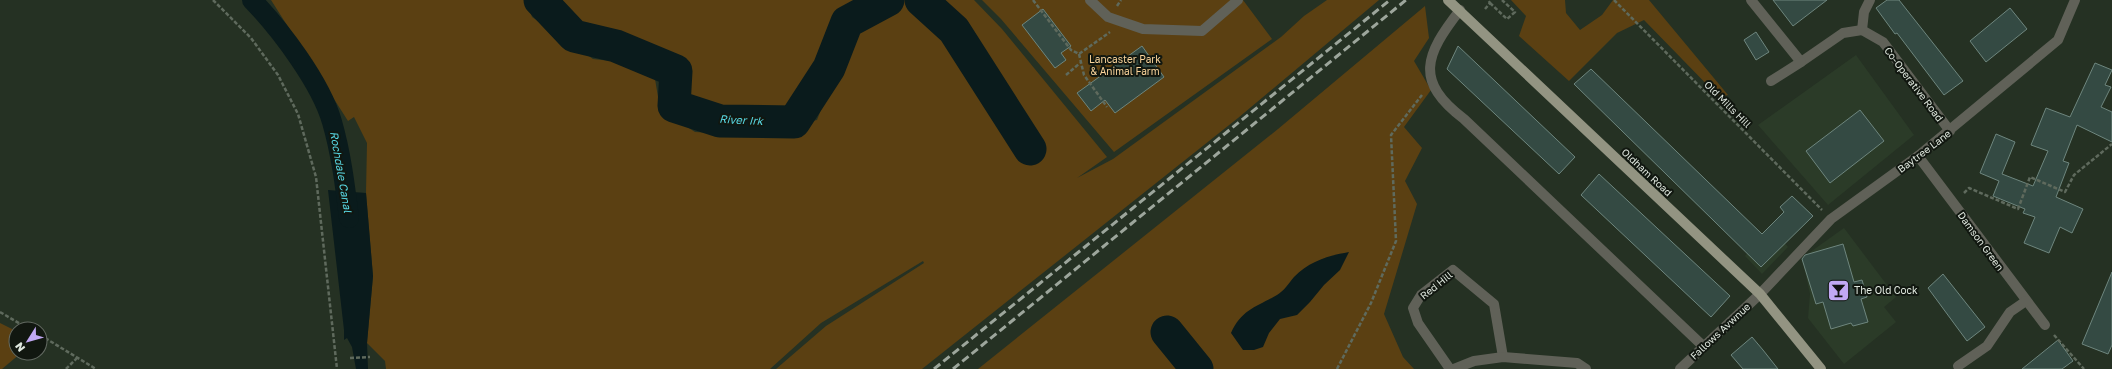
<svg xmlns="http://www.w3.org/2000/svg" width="2112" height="369" viewBox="0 0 2112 369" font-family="'Golos Text',sans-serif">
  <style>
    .built { fill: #2b3b28 }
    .green { fill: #5b4012; fill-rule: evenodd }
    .water { fill: #0a1b1c }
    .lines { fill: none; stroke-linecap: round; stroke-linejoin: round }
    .canal { stroke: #0a1b1c; stroke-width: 20 }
    .river { stroke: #0a1b1c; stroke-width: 33 }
    .building { fill: #344a43; stroke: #6e867e }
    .path { stroke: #5f6a5d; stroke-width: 2.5; stroke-dasharray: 4 2; stroke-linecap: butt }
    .lane { stroke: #606158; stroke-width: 10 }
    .street { stroke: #606158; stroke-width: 10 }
    .primary { stroke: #939482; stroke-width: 10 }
    .rail { stroke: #9da69c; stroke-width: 3; stroke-dasharray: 8 4; stroke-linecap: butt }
    .labels { text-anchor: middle; stroke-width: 4; stroke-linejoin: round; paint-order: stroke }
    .park-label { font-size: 10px; fill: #fad49b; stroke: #111710 }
    .street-label { font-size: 10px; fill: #dfe7de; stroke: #111710 }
    .poi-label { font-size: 10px; fill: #dfe7de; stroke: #111710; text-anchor: start }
    .water-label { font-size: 11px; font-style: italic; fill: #58d8e4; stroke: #111710 }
  </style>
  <rect width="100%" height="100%" fill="#253123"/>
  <g class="built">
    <path d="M 1856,55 L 1914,135 L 1828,205 L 1758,125 Z"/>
    <path d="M 1770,226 L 1788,247 L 1762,274 L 1745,256 Z"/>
    <path d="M 1844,228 L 1896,297 L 1884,307 L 1896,322 L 1844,364 L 1808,318 L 1810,294 L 1802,258 Z"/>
  </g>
  <g class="green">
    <path d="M 271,0 L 974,0 L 1002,29 L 1107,157 L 1077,178 L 1113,159 L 1281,37 L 1304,16 L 1327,0 L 1379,0 L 1238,118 L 922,369 L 776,369 L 826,326 L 924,263 L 923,261 L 821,323 L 770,369 L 386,369 L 385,361 L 367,343 L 373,276 L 366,193 L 367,143 L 354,117 L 348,121 ZM 552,5 L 574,29 L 590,36 L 621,41 L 679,68 L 682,102 L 720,116 L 785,114 L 803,97 L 811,103 L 825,99 L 817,120 L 749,135 L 695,132 L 660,109 L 655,79 L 638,64 L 593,59 L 532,17 L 531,14 Z"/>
    <path d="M 982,0 L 1243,0 L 1272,39 L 1114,152 L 1001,19 Z"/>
    <path d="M 1511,0 L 1565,0 L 1566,13 L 1580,30 L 1602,15 L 1613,0 L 1649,0 L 1728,95 L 1719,97 L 1644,20 L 1617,33 L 1569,81 L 1519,36 L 1526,16 Z"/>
    <path d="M 1425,6 L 1429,38 L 1414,61 L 1431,90 L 1404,127 L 1422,148 L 1405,181 L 1417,204 L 1384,314 L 1403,357 L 1414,369 L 978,369 L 1278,129 Z"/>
    <path d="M 0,323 L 16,331 L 16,353 L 21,353 L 2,369 L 0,369 Z"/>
  </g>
  <g class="water">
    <path d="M 328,190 L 366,193 L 373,276 L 367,343 L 368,369 L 356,369 L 352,347 L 347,338 L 344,340 L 344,330 Z"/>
    <path d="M 1349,252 L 1340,270 L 1324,285 L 1310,302 L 1297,315 L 1280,319 L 1269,333 L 1263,347 L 1254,350 L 1243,350 L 1231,333 C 1242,309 1257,307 1277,295 C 1284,291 1289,283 1294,277 C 1310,261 1327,256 1349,252 Z"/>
  </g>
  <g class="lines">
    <path class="canal" d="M 252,0 C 280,29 321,83 332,122 C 341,153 345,185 349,218"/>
    <g class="river">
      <path d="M 540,0 L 574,36 L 616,46 L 676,71 L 674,106 L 720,121 L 794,122 L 829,68 L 847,22 L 888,0"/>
      <path d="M 921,0 L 954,30 L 1030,149"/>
      <path d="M 1167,332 L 1197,369"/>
    </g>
  </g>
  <g class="building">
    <path d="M 1773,0 L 1827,0 L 1793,26 Z"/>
    <path d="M 1887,0 L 1899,0 L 1963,81 L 1944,95 L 1897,33 L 1895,34 L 1876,8 Z"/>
    <path d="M 2010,8 L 2027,29 L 1986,62 L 1970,41 Z"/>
    <path d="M 1043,9 L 1071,46 L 1061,53 L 1066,60 L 1055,68 L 1022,25 Z"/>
    <path d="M 1756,32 L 1769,52 L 1756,60 L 1744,40 Z"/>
    <path d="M 1142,46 L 1164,77 L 1115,113 L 1105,100 L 1091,111 L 1077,93 Z"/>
    <path d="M 1458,46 L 1575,157 L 1559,174 L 1447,69 Z"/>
    <path d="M 2095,63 L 2112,70 L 2105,85 L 2111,87 L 2101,107 L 2112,112 L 2112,142 L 2077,125 L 2063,161 L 2069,163 L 2056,197 L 2083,209 L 2072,233 L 2060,227 L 2049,253 L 2024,243 L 2035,217 L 2023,213 L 2025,209 L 1993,196 L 1999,181 L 1980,173 L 1996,134 L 2015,142 L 2002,174 L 2033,186 L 2048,151 L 2031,145 L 2046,108 L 2070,117 Z"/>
    <path d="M 1591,69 L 1762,234 L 1784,212 L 1780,207 L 1792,196 L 1813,216 L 1761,267 L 1574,84 Z"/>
    <path d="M 1860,110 L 1884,141 L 1830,183 L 1806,151 Z"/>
    <path d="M 1599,174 L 1730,296 L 1711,317 L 1581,195 Z"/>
    <path d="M 1843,244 L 1854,282 L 1862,280 L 1867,297 L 1861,299 L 1868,322 L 1853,326 L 1851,323 L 1831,329 L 1823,302 L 1816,304 L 1802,259 L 1805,255 Z"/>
    <path d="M 2112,272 L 2112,345 L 2108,354 L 2082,344 Z"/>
    <path d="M 1943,274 L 1985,327 L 1967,341 L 1928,288 Z"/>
    <path d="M 1752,337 L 1763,350 L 1778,369 L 1743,369 L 1731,355 Z"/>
    <path d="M 2058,340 L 2073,361 L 2062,369 L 2022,369 Z"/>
  </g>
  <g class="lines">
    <g class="path">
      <path d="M 213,0 L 251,38 L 278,75 L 298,114 L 316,177 L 337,369"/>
      <path d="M 1033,0 L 1071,50 L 1079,54 L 1110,32"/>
      <path d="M 1614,0 L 1822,210"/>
      <path d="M 1490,3 L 1507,19 L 1515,12 L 1502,0"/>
      <path d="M 1117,6 L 1121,0"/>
      <path d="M 1485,9 L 1490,3 L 1488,0"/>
      <path d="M 1079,54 L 1084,75 L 1107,107"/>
      <path d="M 1066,75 L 1080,63"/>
      <path d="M 1964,193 L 1969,188 L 2018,209 L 2030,177 L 2065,192 L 2074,175 L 2112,144"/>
      <path d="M 0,312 L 29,329"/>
      <path d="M 40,335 L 96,369"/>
      <path d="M 2054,335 L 2084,369"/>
      <path d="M 350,358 L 370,357"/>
      <path d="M 66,369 L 78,357"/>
      <path d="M 1337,369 L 1371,303 L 1396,241 L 1391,135 L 1422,95"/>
    </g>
    <g class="lane">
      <path d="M 1090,0 L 1108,17 L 1143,29 L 1202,31 L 1238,0"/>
      <path d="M 1460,10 C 1425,55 1414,81 1464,119 L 1703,346"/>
    </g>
    <g class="street">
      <path d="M 1751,0 L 1801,62 L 1843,33 L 1862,30"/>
      <path d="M 1870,0 L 1864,12 L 1862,30 L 1883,42 L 1950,131"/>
      <path d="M 1771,81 L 1801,62"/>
      <path d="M 1918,156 L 2045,325"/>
      <path d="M 1958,366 L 1987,346 L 2010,312 L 2026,301"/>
      <path d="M 1450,369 L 1418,323 L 1413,308 L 1421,295 L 1453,270 L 1494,304 L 1503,357"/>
      <path d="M 1454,369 L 1474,361 L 1503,357 L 1577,363 L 1586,369"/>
      <path d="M 1680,369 L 1760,294 L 1831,219 L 1918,156 L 2058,40 L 2075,0"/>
    </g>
    <path class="primary" d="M 1448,0 L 1760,294 L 1821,369"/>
    <g class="rail">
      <path d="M 934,369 L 1390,0"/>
      <path d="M 953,369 L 1406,0"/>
    </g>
  </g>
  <defs>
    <symbol id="bar-square" viewBox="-11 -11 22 22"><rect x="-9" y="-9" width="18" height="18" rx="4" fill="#c1a8f3" stroke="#111710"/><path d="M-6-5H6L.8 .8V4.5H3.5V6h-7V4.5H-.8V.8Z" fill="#111"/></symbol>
  </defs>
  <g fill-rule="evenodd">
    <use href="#bar-square" x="1826" y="278" width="25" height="25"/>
  </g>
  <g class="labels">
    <g class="park-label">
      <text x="1125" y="63">Lancaster Park<tspan x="1125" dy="12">&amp; Animal Farm</tspan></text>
    </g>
    <g class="street-label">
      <text transform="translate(1914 84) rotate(53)" y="4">Co-Operative Road</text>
      <text transform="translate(1728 104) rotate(45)" y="4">Old Mills Hill</text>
      <text transform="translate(1924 151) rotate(-37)" y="4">Baytree Lane</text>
      <text transform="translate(1647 172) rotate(43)" y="4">Oldham Road</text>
      <text transform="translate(1981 241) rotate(54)" y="4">Damson Green</text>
      <text transform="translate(1436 285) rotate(-39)" y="4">Red Hill</text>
      <text transform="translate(1720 331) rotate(-43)" y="4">Fallows Avwnue</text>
    </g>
    <g class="poi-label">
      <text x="1854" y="294">The Old Cock</text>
    </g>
    <g class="water-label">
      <text transform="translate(741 120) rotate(3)" y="4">River Irk</text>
      <text transform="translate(341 172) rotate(80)" y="4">Rochdale Canal</text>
    </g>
  </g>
  <g transform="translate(28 341) rotate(233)"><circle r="19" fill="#111710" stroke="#636a62"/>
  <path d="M0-3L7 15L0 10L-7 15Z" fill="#c1a8f3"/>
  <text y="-6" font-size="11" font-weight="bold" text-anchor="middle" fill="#dfe7de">N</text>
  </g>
</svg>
